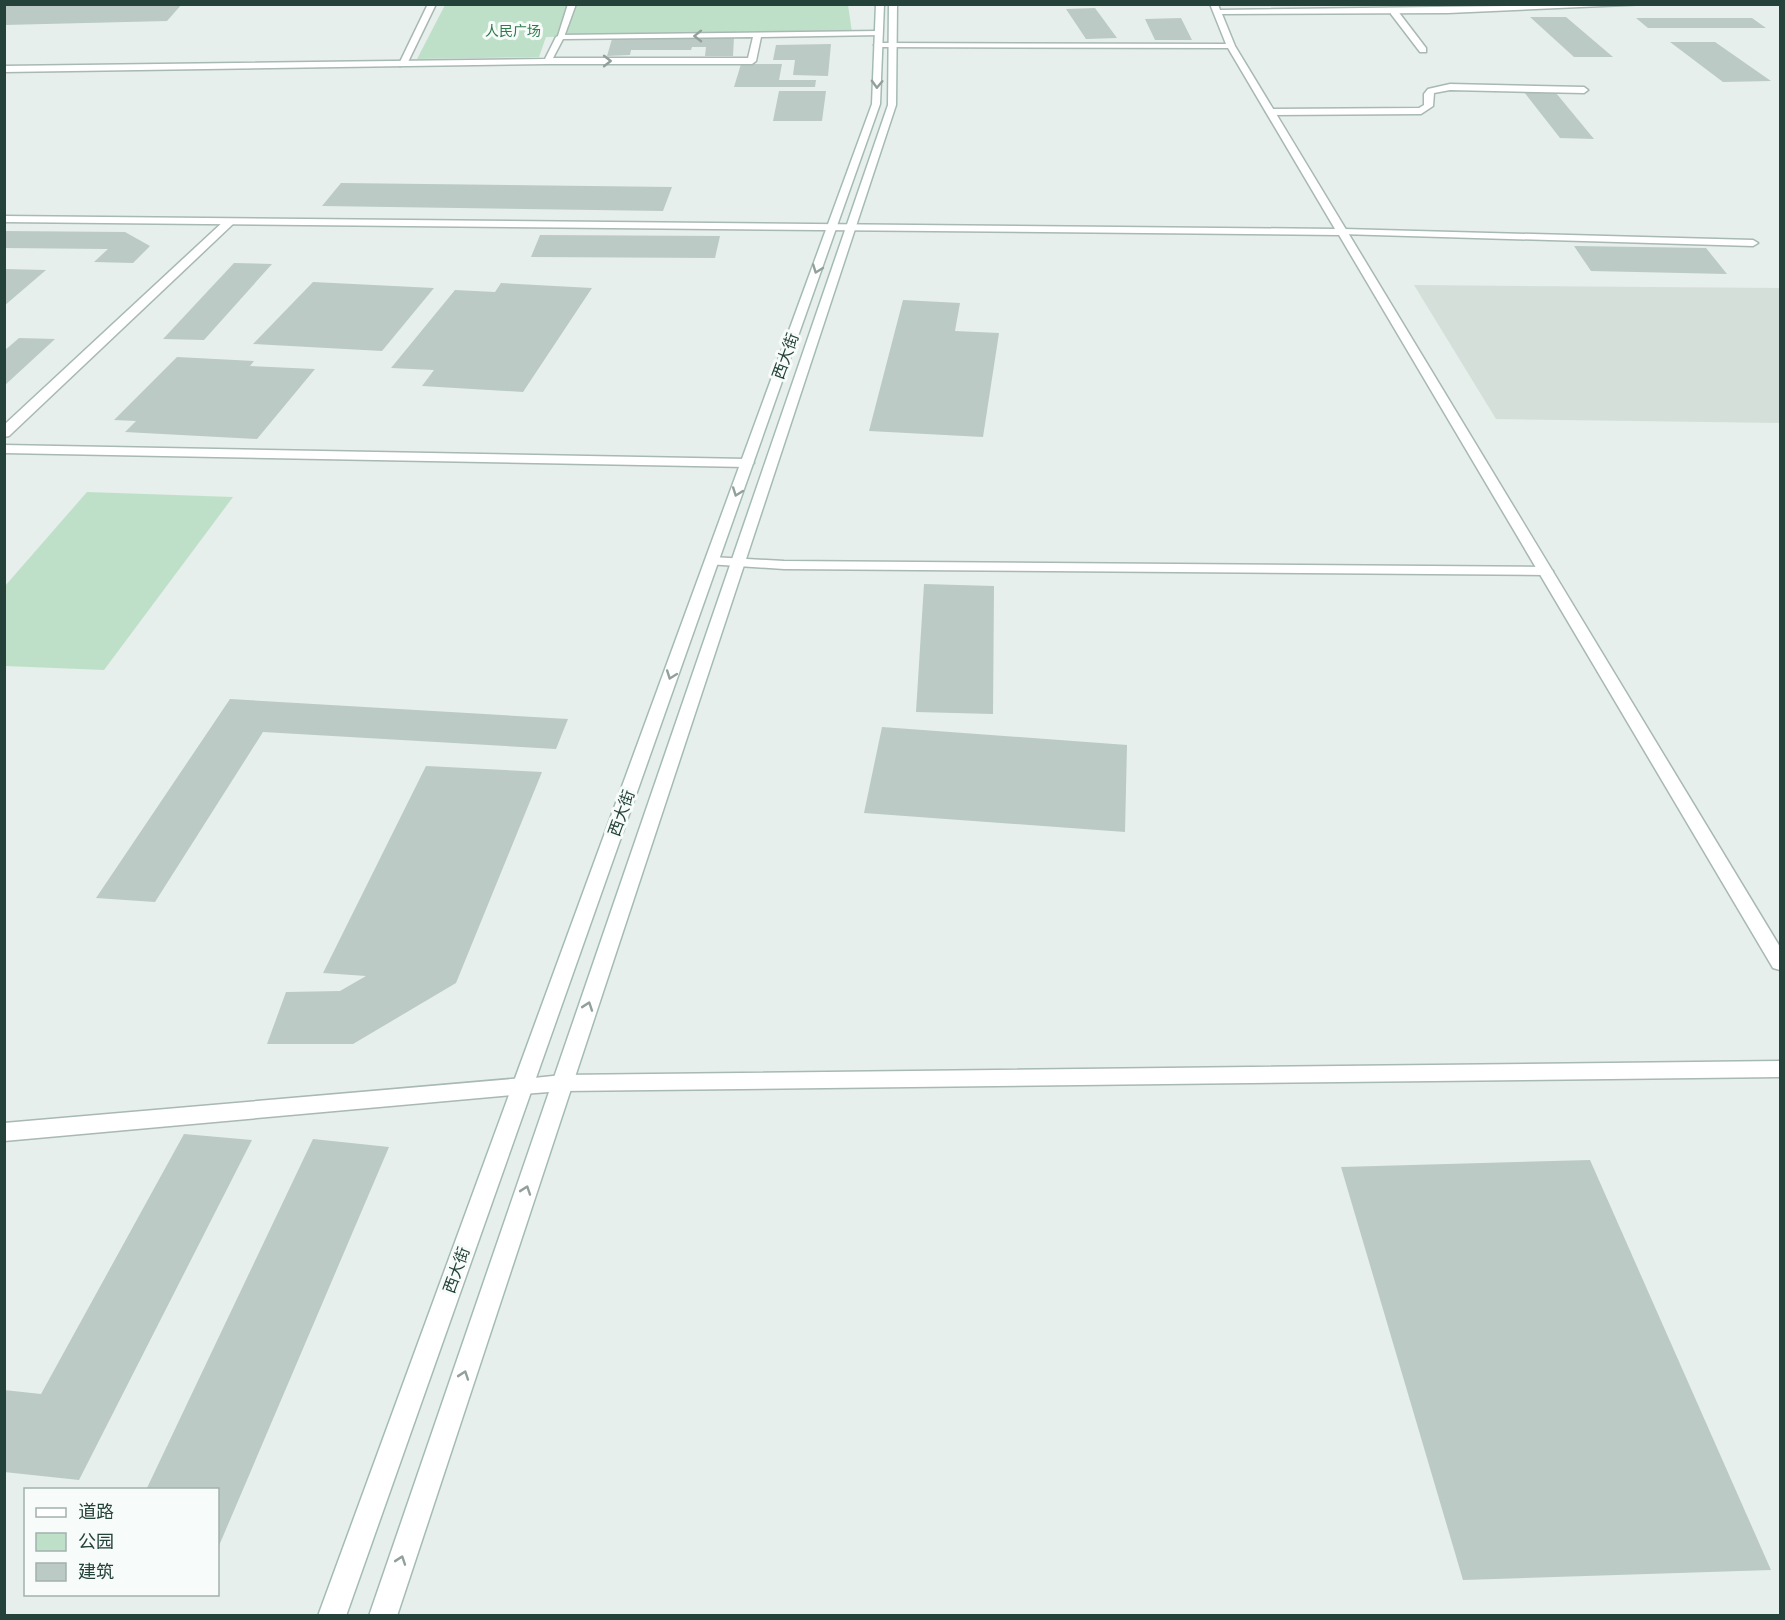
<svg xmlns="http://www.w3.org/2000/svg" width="1785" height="1620" viewBox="0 0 1785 1620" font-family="'IBM Plex Sans','Noto Sans SC',sans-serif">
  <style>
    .built { fill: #d4dfda }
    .green { fill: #bfe0c8 }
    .building { fill: #bbcac4 }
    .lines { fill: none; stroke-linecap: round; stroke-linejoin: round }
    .service-casing { stroke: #a8b8b2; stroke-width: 3 }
    .pedestrian-casing { stroke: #a8b8b2; stroke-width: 3 }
    .minor-casing { stroke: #a8b8b2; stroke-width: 3 }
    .tertiary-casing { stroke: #a8b8b2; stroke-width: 3 }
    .secondary-casing { stroke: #a4bbb3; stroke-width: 3 }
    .service { fill: #fff; fill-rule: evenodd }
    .pedestrian { fill: #fff; fill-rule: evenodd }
    .minor { fill: #fff; fill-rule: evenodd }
    .tertiary { fill: #fff; fill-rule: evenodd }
    .secondary { fill: #fff; fill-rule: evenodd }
    .oneway { stroke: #92a09c }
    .labels { text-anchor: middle; stroke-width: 6; stroke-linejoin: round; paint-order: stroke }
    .far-park-label { font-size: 14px; fill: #2d7a4b; stroke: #f7fbf9 }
    .street-label { font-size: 16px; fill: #24423a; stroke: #f7fbf9 }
  </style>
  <rect width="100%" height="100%" fill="#e6efeb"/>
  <path class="built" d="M 1414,285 L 1780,288 L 1780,423 L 1496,419 Z"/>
  <g class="green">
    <path d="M 445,5 L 848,5 L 852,32 L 546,37 L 539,57 L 417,59 Z"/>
    <path d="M 87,492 L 233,497 L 104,670 L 5,666 L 5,586 Z"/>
  </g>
  <g class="building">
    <path d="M 4,4 L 182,4 L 167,21 L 4,25 Z"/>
    <path d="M 1095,8 L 1117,38 L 1086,39 L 1066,9 Z"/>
    <path d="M 1530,17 L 1566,17 L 1613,57 L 1574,57 Z"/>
    <path d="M 1181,18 L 1192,40 L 1155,40 L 1145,19 Z"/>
    <path d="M 1636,18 L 1752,18 L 1766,28 L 1648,28 Z"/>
    <path d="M 734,37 L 733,56 L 705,56 L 706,47 L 692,47 L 691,50 L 631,50 L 630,55 L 607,56 L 612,39 Z"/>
    <path d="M 1670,42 L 1715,42 L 1771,81 L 1723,82 Z"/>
    <path d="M 831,44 L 828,76 L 793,75 L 795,60 L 773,60 L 776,45 Z"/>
    <path d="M 741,64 L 782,64 L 779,80 L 816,80 L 815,87 L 734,87 Z"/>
    <path d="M 779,91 L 826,91 L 822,121 L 773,121 Z"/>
    <path d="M 1524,92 L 1556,93 L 1594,139 L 1560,138 Z"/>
    <path d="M 341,183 L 672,187 L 663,211 L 322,206 Z"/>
    <path d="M 4,231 L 125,232 L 150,246 L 133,263 L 94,262 L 108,249 L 4,248 Z"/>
    <path d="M 540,235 L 720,236 L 715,258 L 531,257 Z"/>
    <path d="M 1574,246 L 1706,248 L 1727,274 L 1591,271 Z"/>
    <path d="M 234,263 L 272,264 L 204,340 L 163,339 Z"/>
    <path d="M 4,269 L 46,270 L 4,306 Z"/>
    <path d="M 313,282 L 434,288 L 382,351 L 253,344 Z"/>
    <path d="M 501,283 L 592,288 L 523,392 L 422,386 L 434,370 L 391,368 L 455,290 L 495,292 Z"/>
    <path d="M 903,300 L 960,303 L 955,331 L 999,333 L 983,437 L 869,431 Z"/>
    <path d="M 19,338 L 55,339 L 4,386 L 4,351 Z"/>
    <path d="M 177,357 L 254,361 L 250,366 L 315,369 L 257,439 L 125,432 L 136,421 L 114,420 Z"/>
    <path d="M 924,584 L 994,586 L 993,714 L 916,712 Z"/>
    <path d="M 230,699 L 568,719 L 556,749 L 263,732 L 155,902 L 96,898 Z"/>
    <path d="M 882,727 L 1127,745 L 1125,832 L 864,813 Z"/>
    <path d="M 426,766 L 542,772 L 456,983 L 353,1044 L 267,1044 L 286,992 L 340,991 L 366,976 L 323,973 Z"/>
    <path d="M 184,1134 L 252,1140 L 79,1480 L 4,1472 L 4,1390 L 41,1394 Z"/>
    <path d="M 313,1139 L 389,1147 L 218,1548 L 218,1490 L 146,1490 Z"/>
    <path d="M 1590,1160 L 1771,1570 L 1463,1580 L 1341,1167 Z"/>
  </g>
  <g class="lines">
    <defs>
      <g id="service">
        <path d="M 1391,10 L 1397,10 L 1426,48 L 1426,52 L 1420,52 L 1391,14 Z"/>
        <path d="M 1450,84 L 1584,87 L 1588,90 L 1584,93 L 1450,90 L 1434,93 L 1433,106 L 1421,114 L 1271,115 L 1266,112 L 1271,109 L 1419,108 L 1424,105 L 1424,94 L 1428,89 Z"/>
      </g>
      <path id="pedestrian" d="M 568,4 L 576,4 L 564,37 L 557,39 Z"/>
      <g id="minor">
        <path d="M 878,31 L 881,31 L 881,35 L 761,37 L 756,61 L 752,64 L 548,64 L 4,72 L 4,66 L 545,59 L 556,37 L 560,35 ZM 753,37 L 748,58 L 553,58 L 563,39 Z"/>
        <path d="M 229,219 L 233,220 L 233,224 L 9,436 L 4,437 L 4,425 L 225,220 Z"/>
        <path d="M 1344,229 L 1753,240 L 1758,243 L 1753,246 L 1340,234 L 1339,232 Z"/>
        <path d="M 4,445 L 747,459 L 754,463 L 747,467 L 4,453 Z"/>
        <path d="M 712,557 L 784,561 L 1546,567 L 1553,571 L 1546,575 L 784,569 L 707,564 L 705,561 Z"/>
        <path d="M 523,1078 L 531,1080 L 534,1086 L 531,1092 L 523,1094 L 4,1141 L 4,1123 Z"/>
      </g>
      <g id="tertiary">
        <path d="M 428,4 L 436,4 L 407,64 L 400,66 L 399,64 Z"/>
        <path d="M 1210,4 L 1218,4 L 1220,10 L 1648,4 L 1448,13 L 1222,14 L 1235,46 L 1780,947 L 1780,970 L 1773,968 L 1339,235 L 4,222 L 4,216 L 1335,229 L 1228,48 L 878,47 L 874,45 L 878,43 L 1226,44 Z"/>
        <path d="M 1780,1061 L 1780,1077 L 562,1091 L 523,1094 L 515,1092 L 512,1086 L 515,1080 L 562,1075 Z"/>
      </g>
      <g id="secondary">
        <path d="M 876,4 L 884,4 L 880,104 L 346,1616 L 318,1616 L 872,104 Z"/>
        <path d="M 889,4 L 897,4 L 896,105 L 397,1616 L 369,1616 L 888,105 Z"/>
      </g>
    </defs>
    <use href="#service" class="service-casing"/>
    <use href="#pedestrian" class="pedestrian-casing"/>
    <use href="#minor" class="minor-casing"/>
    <use href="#tertiary" class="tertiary-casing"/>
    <use href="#secondary" class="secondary-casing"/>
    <use href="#service" class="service"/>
    <use href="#pedestrian" class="pedestrian"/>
    <use href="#minor" class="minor"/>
    <use href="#tertiary" class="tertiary"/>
    <use href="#secondary" class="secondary"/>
  </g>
  <defs><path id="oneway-chevron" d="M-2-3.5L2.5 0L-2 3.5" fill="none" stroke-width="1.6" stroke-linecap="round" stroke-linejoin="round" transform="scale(1.5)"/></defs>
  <g class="oneway">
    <use href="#oneway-chevron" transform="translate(698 36) rotate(179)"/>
    <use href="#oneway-chevron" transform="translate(607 61)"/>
    <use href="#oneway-chevron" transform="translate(877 84) rotate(92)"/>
    <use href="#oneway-chevron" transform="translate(817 269) rotate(110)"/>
    <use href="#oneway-chevron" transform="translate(737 492) rotate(110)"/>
    <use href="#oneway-chevron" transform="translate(671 675) rotate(110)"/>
    <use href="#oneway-chevron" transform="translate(588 1006) rotate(-71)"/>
    <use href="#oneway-chevron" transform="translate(526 1190) rotate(-71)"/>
    <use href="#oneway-chevron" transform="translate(464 1375) rotate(-71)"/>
    <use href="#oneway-chevron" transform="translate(401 1560) rotate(-71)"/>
  </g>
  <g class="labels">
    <g class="far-park-label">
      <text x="513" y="36">人民广场</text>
    </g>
    <g class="street-label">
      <text transform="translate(785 356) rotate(-70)" y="6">西大街</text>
      <text transform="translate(621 813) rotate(-70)" y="6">西大街</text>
      <text transform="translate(456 1270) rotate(-70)" y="6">西大街</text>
    </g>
  </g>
  <rect width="1785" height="1620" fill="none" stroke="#24423a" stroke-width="12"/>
  <rect x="24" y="1488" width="195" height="108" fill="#f7fbf9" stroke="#a3b1ad" stroke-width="1.5"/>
  <rect x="36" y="1508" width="30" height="9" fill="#ffffff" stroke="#a3b1ad" stroke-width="1.5"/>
  <text x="78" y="1518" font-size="18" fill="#24423a">道路</text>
  <rect x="36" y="1533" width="30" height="18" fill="#bfe0c8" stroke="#a3b1ad" stroke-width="1.5"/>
  <text x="78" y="1548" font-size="18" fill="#24423a">公园</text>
  <rect x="36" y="1563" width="30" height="18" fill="#bbcac4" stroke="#a3b1ad" stroke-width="1.5"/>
  <text x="78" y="1578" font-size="18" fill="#24423a">建筑</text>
</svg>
